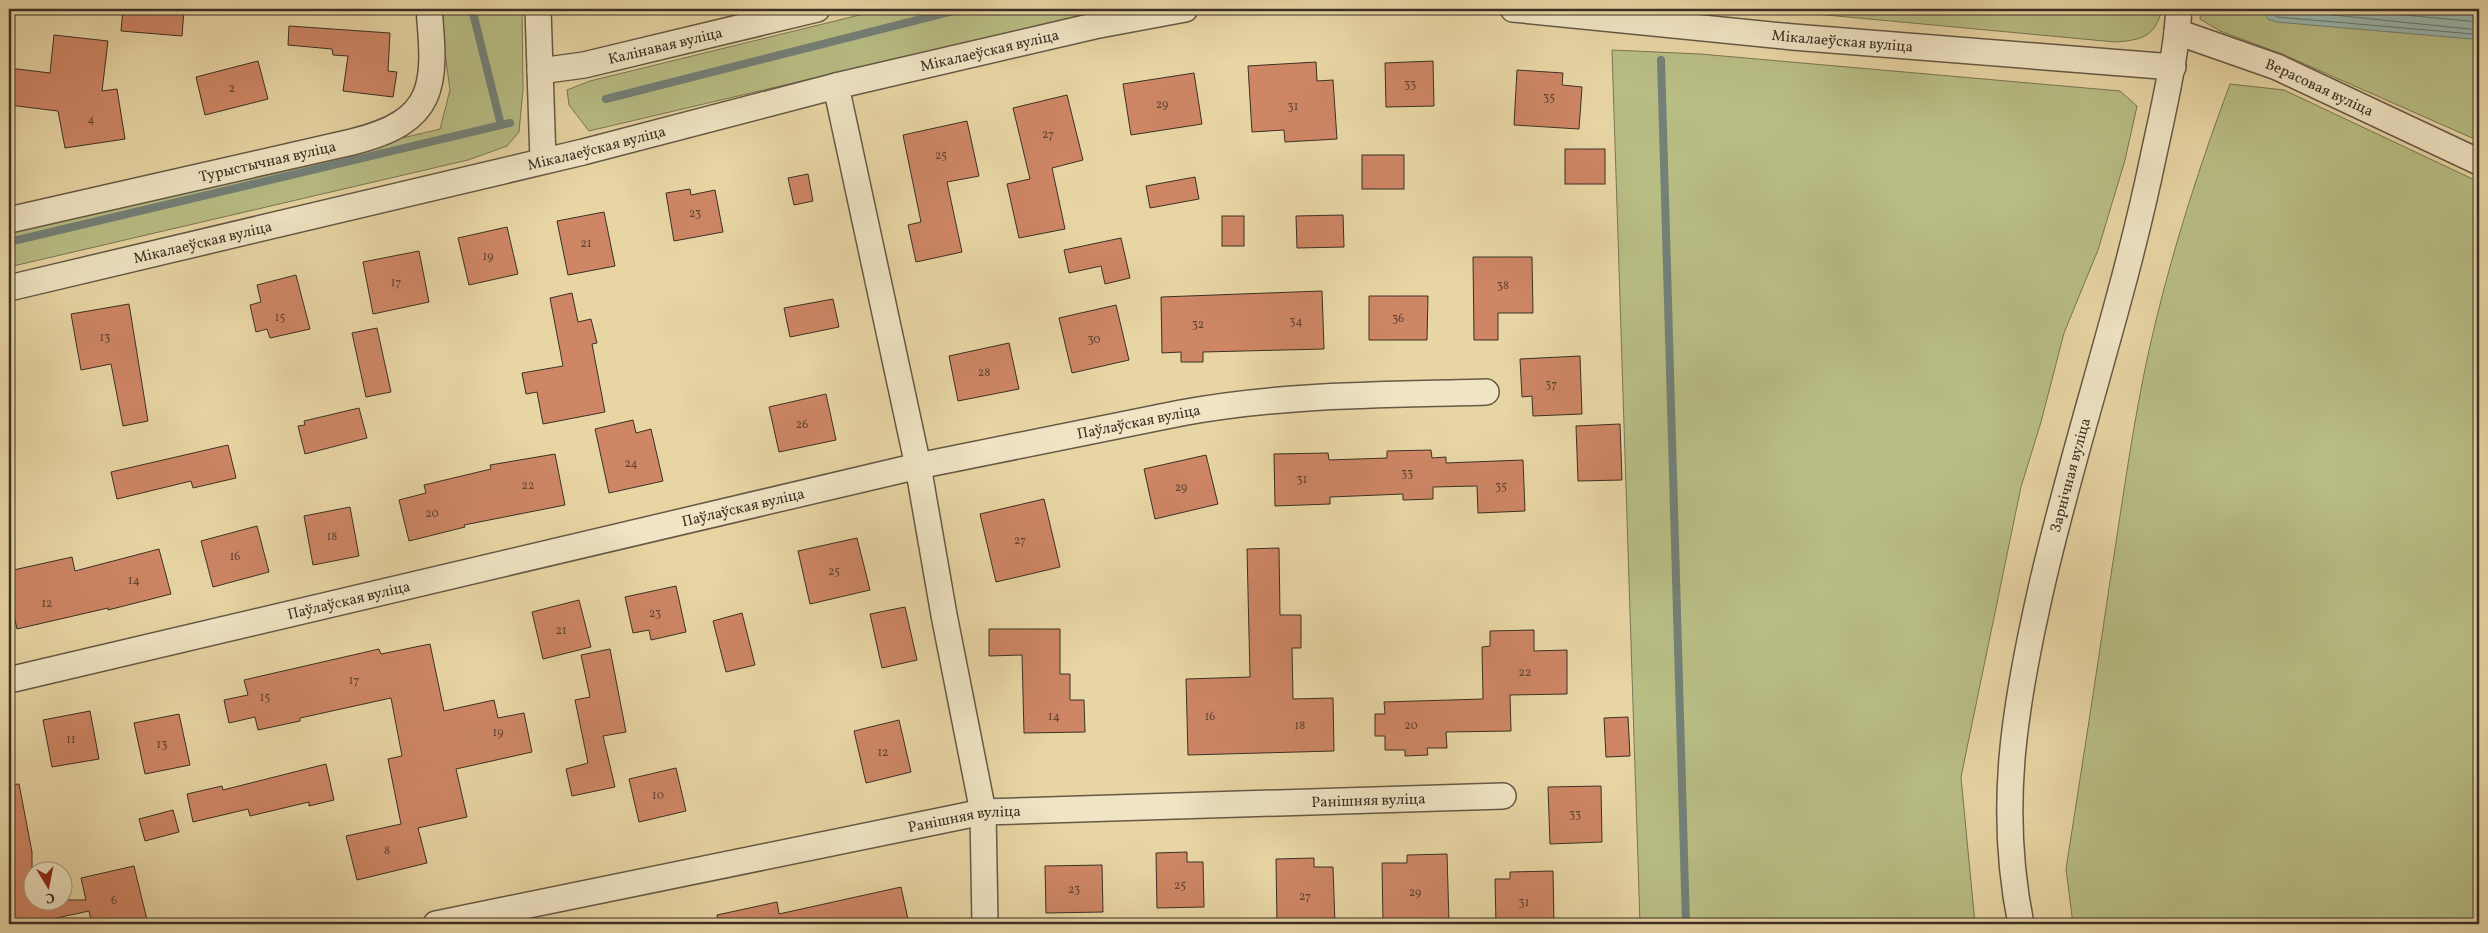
<svg xmlns="http://www.w3.org/2000/svg" width="2488" height="933" viewBox="0 0 2488 933" font-family="Vollkorn,serif">
  <style>
    .green { fill: #b8bd84; stroke: #7a7654 }
    .water { fill: #99b7af; stroke: #738178 }
    .lines { fill: none; stroke-linecap: round; stroke-linejoin: round }
    .shore { stroke: #6a746a; stroke-width: 1 }
    .stream { stroke: #738178; stroke-width: 8 }
    .building { fill: #ce8665; stroke: #3b3025 }
    .minor-casing { stroke: #665945; stroke-width: 28 }
    .minor { stroke: #f0e4c4; stroke-width: 25 }
    .labels { text-anchor: middle; stroke-width: 4; stroke-linejoin: round; paint-order: stroke }
    .number-label { font-size: 12px; fill: #604635 }
    .street-label { font-size: 15px; fill: #3b3025; stroke: #f0e4c4 }
  </style>
  <rect width="100%" height="100%" fill="#e8d5a4"/>
  <filter id="stains"><feTurbulence type="fractalNoise" baseFrequency=".004" numOctaves="4"/><feColorMatrix values="0 0 0 0 .2 0 0 0 0 .09 0 0 0 0 .02 0 0 0 .5 -.17"/></filter>
  <radialGradient id="worn" r=".72"><stop offset=".6" stop-color="#630" stop-opacity="0"/><stop offset="1" stop-color="#630" stop-opacity=".3"/></radialGradient>
  <g class="green">
    <path d="M 439,9 L 522,9 L 523,89 L 519,132 L 507,146 L 468,160 L 9,267 L 9,231 L 440,129 L 450,90 Z"/>
    <path d="M 884,9 L 1108,9 L 589,131 L 569,105 L 567,90 L 590,81 Z"/>
    <path d="M 1762,9 L 2162,9 C 2155,37 2142,40 2115,42 Z"/>
    <path d="M 2201,9 L 2479,9 L 2479,141 L 2282,54 L 2220,31 L 2200,19 Z"/>
    <path d="M 1612,50 L 1700,54 L 2120,91 L 2137,106 L 2125,160 L 2098,250 L 2064,333 L 2041,422 L 2021,487 L 1961,777 L 1975,924 L 1640,924 Z"/>
    <path d="M 2230,84 L 2284,90 L 2479,182 L 2479,924 L 2073,924 L 2066,869 C 2081,773 2096,677 2110,581 C 2121,512 2130,443 2144,374 C 2164,276 2195,178 2230,84 Z"/>
  </g>
  <path class="water" d="M 2261,9 L 2479,9 L 2479,44 L 2472,39 L 2276,22 L 2268,19 Z"/>
  <g class="lines">
    <g class="shore">
      <path d="M 2266,9 L 2277,17 L 2473,34 L 2479,38"/>
      <path d="M 2275,9 L 2479,30"/>
      <path d="M 2340,9 L 2479,22"/>
    </g>
    <g class="stream">
      <path d="M 472,9 L 501,125"/>
      <path d="M 1661,60 L 1686,924"/>
      <path d="M 606,99 L 961,9"/>
      <path d="M 9,242 L 510,123"/>
    </g>
  </g>
  <g class="building">
    <path d="M 123,9 L 184,9 L 182,36 L 121,31 Z"/>
    <path d="M 289,26 L 390,33 L 388,71 L 397,72 L 393,97 L 343,91 L 348,56 L 333,55 L 332,49 L 288,45 Z"/>
    <path d="M 54,35 L 108,41 L 102,91 L 117,89 L 125,139 L 65,148 L 58,111 L 9,105 L 9,68 L 50,73 Z"/>
    <path d="M 258,61 L 268,99 L 205,115 L 196,77 Z"/>
    <path d="M 1433,61 L 1434,106 L 1386,107 L 1385,63 Z"/>
    <path d="M 1316,62 L 1317,81 L 1333,80 L 1337,139 L 1285,142 L 1284,130 L 1252,132 L 1248,66 Z"/>
    <path d="M 1517,70 L 1563,73 L 1562,85 L 1582,87 L 1579,129 L 1514,125 Z"/>
    <path d="M 1194,73 L 1202,124 L 1131,135 L 1123,84 Z"/>
    <path d="M 1067,95 L 1083,160 L 1052,168 L 1065,229 L 1019,238 L 1007,184 L 1030,179 L 1013,108 Z"/>
    <path d="M 967,121 L 979,176 L 947,182 L 962,252 L 916,262 L 908,225 L 921,222 L 903,135 Z"/>
    <rect x="1565" y="149" width="40" height="35"/>
    <rect x="1362" y="155" width="42" height="34"/>
    <path d="M 808,174 L 813,201 L 794,205 L 788,178 Z"/>
    <path d="M 1195,177 L 1199,199 L 1150,208 L 1146,186 Z"/>
    <path d="M 690,189 L 691,195 L 715,190 L 723,232 L 674,241 L 666,193 Z"/>
    <path d="M 604,212 L 615,266 L 568,275 L 557,221 Z"/>
    <path d="M 1343,215 L 1344,247 L 1297,248 L 1296,216 Z"/>
    <rect x="1222" y="216" width="22" height="30"/>
    <path d="M 507,227 L 518,274 L 469,285 L 458,238 Z"/>
    <path d="M 1121,238 L 1130,278 L 1105,284 L 1101,266 L 1069,273 L 1064,250 Z"/>
    <path d="M 419,251 L 429,302 L 373,314 L 363,262 Z"/>
    <path d="M 1473,257 L 1532,257 L 1533,313 L 1498,313 L 1498,340 L 1474,340 Z"/>
    <path d="M 296,275 L 310,329 L 270,338 L 267,329 L 256,332 L 250,305 L 261,302 L 257,285 Z"/>
    <path d="M 1322,291 L 1324,349 L 1203,352 L 1203,362 L 1181,362 L 1181,352 L 1162,353 L 1161,297 Z"/>
    <path d="M 572,293 L 578,322 L 591,319 L 597,343 L 592,344 L 605,412 L 543,424 L 537,392 L 526,394 L 522,373 L 563,366 L 550,298 Z"/>
    <path d="M 1369,296 L 1428,296 L 1427,340 L 1369,340 Z"/>
    <path d="M 833,299 L 839,327 L 790,337 L 784,308 Z"/>
    <path d="M 129,304 L 148,421 L 123,426 L 111,364 L 81,370 L 71,314 Z"/>
    <path d="M 1116,305 L 1129,360 L 1072,373 L 1059,318 Z"/>
    <path d="M 377,328 L 391,392 L 366,397 L 352,333 Z"/>
    <path d="M 1009,343 L 1019,389 L 958,401 L 949,356 Z"/>
    <path d="M 1580,356 L 1582,414 L 1533,416 L 1532,396 L 1522,397 L 1520,359 Z"/>
    <path d="M 826,394 L 836,440 L 779,452 L 769,407 Z"/>
    <path d="M 359,408 L 367,438 L 305,454 L 298,426 L 305,425 L 304,421 Z"/>
    <path d="M 633,420 L 636,433 L 651,429 L 663,481 L 609,493 L 595,429 Z"/>
    <path d="M 1620,424 L 1622,480 L 1578,481 L 1576,426 Z"/>
    <path d="M 228,445 L 236,478 L 193,488 L 191,481 L 117,499 L 111,472 Z"/>
    <path d="M 1431,450 L 1432,458 L 1446,457 L 1446,463 L 1523,460 L 1525,511 L 1478,513 L 1477,486 L 1433,487 L 1433,499 L 1403,500 L 1403,494 L 1330,497 L 1330,504 L 1275,506 L 1274,454 L 1328,453 L 1329,460 L 1387,458 L 1387,451 Z"/>
    <path d="M 555,454 L 565,505 L 464,525 L 465,527 L 409,541 L 399,500 L 426,493 L 424,485 L 491,469 L 490,465 Z"/>
    <path d="M 1206,455 L 1218,504 L 1155,519 L 1144,469 Z"/>
    <path d="M 1044,499 L 1060,567 L 996,582 L 980,514 Z"/>
    <path d="M 350,507 L 359,556 L 313,565 L 304,516 Z"/>
    <path d="M 257,526 L 269,572 L 213,587 L 201,541 Z"/>
    <path d="M 857,538 L 870,590 L 810,604 L 798,551 Z"/>
    <path d="M 1279,548 L 1280,615 L 1301,615 L 1301,648 L 1292,648 L 1293,699 L 1333,698 L 1334,751 L 1188,755 L 1186,679 L 1250,677 L 1247,549 Z"/>
    <path d="M 159,549 L 171,594 L 108,610 L 108,608 L 17,629 L 9,592 L 9,571 L 72,557 L 75,571 Z"/>
    <path d="M 676,586 L 686,632 L 651,640 L 649,630 L 633,633 L 625,597 Z"/>
    <path d="M 579,600 L 591,647 L 543,659 L 532,612 Z"/>
    <path d="M 905,607 L 917,660 L 882,668 L 870,614 Z"/>
    <path d="M 742,613 L 755,665 L 726,672 L 713,621 Z"/>
    <path d="M 989,629 L 1060,629 L 1060,674 L 1070,674 L 1070,700 L 1084,700 L 1085,732 L 1024,733 L 1022,655 L 989,656 Z"/>
    <path d="M 1534,630 L 1534,651 L 1567,650 L 1567,694 L 1510,695 L 1511,731 L 1446,732 L 1447,748 L 1427,748 L 1428,755 L 1405,756 L 1405,750 L 1385,750 L 1385,736 L 1375,736 L 1375,714 L 1385,714 L 1384,702 L 1483,699 L 1482,647 L 1490,646 L 1490,631 Z"/>
    <path d="M 430,644 L 444,711 L 494,700 L 498,718 L 524,713 L 532,752 L 456,769 L 467,817 L 418,828 L 427,863 L 357,880 L 346,836 L 401,824 L 388,759 L 402,756 L 391,698 L 300,718 L 300,721 L 258,730 L 255,717 L 229,723 L 224,700 L 248,695 L 244,680 L 379,649 L 381,654 Z"/>
    <path d="M 610,649 L 626,732 L 603,736 L 615,787 L 572,796 L 566,769 L 588,763 L 575,700 L 590,697 L 581,655 Z"/>
    <path d="M 90,711 L 99,759 L 52,767 L 43,720 Z"/>
    <path d="M 179,714 L 190,765 L 145,774 L 134,723 Z"/>
    <path d="M 1628,717 L 1630,756 L 1606,757 L 1604,718 Z"/>
    <path d="M 899,720 L 911,772 L 866,783 L 854,731 Z"/>
    <path d="M 326,764 L 334,800 L 309,806 L 309,802 L 250,816 L 248,809 L 193,822 L 187,794 L 222,786 L 223,790 Z"/>
    <path d="M 676,768 L 686,811 L 639,822 L 629,779 Z"/>
    <path d="M 19,784 L 32,852 L 32,900 L 86,900 L 81,878 L 134,866 L 148,924 L 92,924 L 89,911 L 28,924 L 11,924 L 9,883 L 15,882 L 9,850 L 9,785 Z"/>
    <path d="M 1601,786 L 1602,842 L 1550,844 L 1548,787 Z"/>
    <path d="M 173,810 L 179,832 L 145,841 L 139,819 Z"/>
    <path d="M 1187,852 L 1187,862 L 1203,862 L 1204,907 L 1157,908 L 1156,853 Z"/>
    <path d="M 1447,854 L 1449,922 L 1383,923 L 1382,863 L 1407,863 L 1407,855 Z"/>
    <path d="M 1314,858 L 1314,867 L 1333,867 L 1335,924 L 1277,924 L 1276,859 Z"/>
    <path d="M 1102,865 L 1103,912 L 1046,913 L 1045,866 Z"/>
    <path d="M 1553,871 L 1554,924 L 1496,924 L 1495,879 L 1510,879 L 1510,872 Z"/>
    <path d="M 901,887 L 909,924 L 718,924 L 717,915 L 777,902 L 779,914 Z"/>
  </g>
  <g class="lines">
    <defs>
      <g id="minor">
        <path d="M 538,9 L 543,160"/>
        <path id="s1" d="M 1513,9 L 1793,37 L 2173,67"/>
        <path id="s2" d="M 2179,9 L 2177,32 L 2277,67 L 2479,162"/>
        <path id="s3" d="M 540,71 L 584,65 L 817,9"/>
        <path d="M 836,86 L 918,466 L 944,615 L 983,812 L 985,924"/>
        <path id="s4" d="M 9,220 L 352,142 C 437,121 436,86 429,9"/>
        <path id="s5" d="M 9,288 L 583,152 L 836,86 L 1094,26 L 1185,9"/>
        <path id="s6" d="M 9,680 L 918,466 L 1181,413 C 1282,394 1384,395 1486,392"/>
        <path id="s7" d="M 436,924 L 983,812 L 1503,796"/>
        <path id="s8" d="M 2021,924 C 1997,807 2015,704 2041,589 C 2074,444 2123,303 2153,158 C 2162,116 2172,75 2177,32"/>
      </g>
    </defs>
    <use href="#minor" class="minor-casing"/>
    <use href="#minor" class="minor"/>
  </g>
  <g class="labels">
    <g class="number-label">
      <text x="1410" y="88">33</text>
      <text x="232" y="92">2</text>
      <text x="1549" y="101">35</text>
      <text x="1162" y="108">29</text>
      <text x="1293" y="110">31</text>
      <text x="91" y="123">4</text>
      <text x="1048" y="138">27</text>
      <text x="941" y="159">25</text>
      <text x="695" y="217">23</text>
      <text x="586" y="247">21</text>
      <text x="488" y="260">19</text>
      <text x="396" y="286">17</text>
      <text x="1503" y="289">38</text>
      <text x="280" y="321">15</text>
      <text x="1398" y="322">36</text>
      <text x="1296" y="325">34</text>
      <text x="1198" y="328">32</text>
      <text x="105" y="341">13</text>
      <text x="1094" y="343">30</text>
      <text x="984" y="376">28</text>
      <text x="1551" y="388">37</text>
      <text x="802" y="428">26</text>
      <text x="631" y="467">24</text>
      <text x="1407" y="477">33</text>
      <text x="1302" y="483">31</text>
      <text x="528" y="489">22</text>
      <text x="1501" y="490">35</text>
      <text x="1181" y="491">29</text>
      <text x="432" y="517">20</text>
      <text x="332" y="540">18</text>
      <text x="1020" y="544">27</text>
      <text x="235" y="560">16</text>
      <text x="834" y="575">25</text>
      <text x="134" y="584">14</text>
      <text x="47" y="607">12</text>
      <text x="655" y="617">23</text>
      <text x="561" y="634">21</text>
      <text x="1525" y="676">22</text>
      <text x="354" y="684">17</text>
      <text x="265" y="701">15</text>
      <text x="1054" y="720">14</text>
      <text x="1210" y="720">16</text>
      <text x="1300" y="729">18</text>
      <text x="1411" y="729">20</text>
      <text x="498" y="736">19</text>
      <text x="71" y="743">11</text>
      <text x="162" y="748">13</text>
      <text x="883" y="756">12</text>
      <text x="658" y="799">10</text>
      <text x="1575" y="818">33</text>
      <text x="387" y="854">8</text>
      <text x="1180" y="889">25</text>
      <text x="1074" y="893">23</text>
      <text x="1415" y="896">29</text>
      <text x="1305" y="900">27</text>
      <text x="114" y="904">6</text>
      <text x="1524" y="906">31</text>
    </g>
    <g class="street-label">
      <text dy="5" stroke="none"><textPath href="#s1" startOffset="331">Мікалаеўская вуліца</textPath></text>
      <text dy="5" stroke="none"><textPath href="#s3" startOffset="128">Калінавая вуліца</textPath></text>
      <text dy="5" stroke="none"><textPath href="#s5" startOffset="1009">Мікалаеўская вуліца</textPath></text>
      <text dy="5" stroke="none"><textPath href="#s2" startOffset="176">Верасовая вуліца</textPath></text>
      <text dy="5" stroke="none"><textPath href="#s5" startOffset="604">Мікалаеўская вуліца</textPath></text>
      <text dy="5" stroke="none"><textPath href="#s4" startOffset="265">Турыстычная вуліца</textPath></text>
      <text dy="5" stroke="none"><textPath href="#s5" startOffset="199">Мікалаеўская вуліца</textPath></text>
      <text dy="5" stroke="none"><textPath href="#s6" startOffset="1159">Паўлаўская вуліца</textPath></text>
      <text dy="5" stroke="none"><textPath href="#s8" startOffset="456">Зарнічная вуліца</textPath></text>
      <text dy="5" stroke="none"><textPath href="#s6" startOffset="754">Паўлаўская вуліца</textPath></text>
      <text dy="5" stroke="none"><textPath href="#s6" startOffset="349">Паўлаўская вуліца</textPath></text>
      <text dy="5" stroke="none"><textPath href="#s7" startOffset="944">Ранішняя вуліца</textPath></text>
      <text dy="5" stroke="none"><textPath href="#s7" startOffset="539">Ранішняя вуліца</textPath></text>
    </g>
  </g>
  <rect width="2488" height="933" fill="none" stroke="#e8d5a4" stroke-width="30"/>
  <rect x="10" y="10" width="2468" height="913" fill="none" stroke="#3b3025" stroke-width="2.5"/>
  <rect x="15" y="15" width="2458" height="903" fill="none" stroke="#3b3025"/>
  <g transform="translate(48 886) rotate(170)"><circle r="24" fill="#f0e4c4" stroke="#a89c84"/>
  <path d="M0-4L9 19L0 12L-9 19Z" fill="#8f2418"/>
  <text y="-8" font-size="14" font-weight="bold" text-anchor="middle" fill="#3b3025">С</text>
  </g>
  <rect width="100%" height="100%" filter="url(#stains)"/>
  <rect width="100%" height="100%" fill="url(#worn)"/>
</svg>
